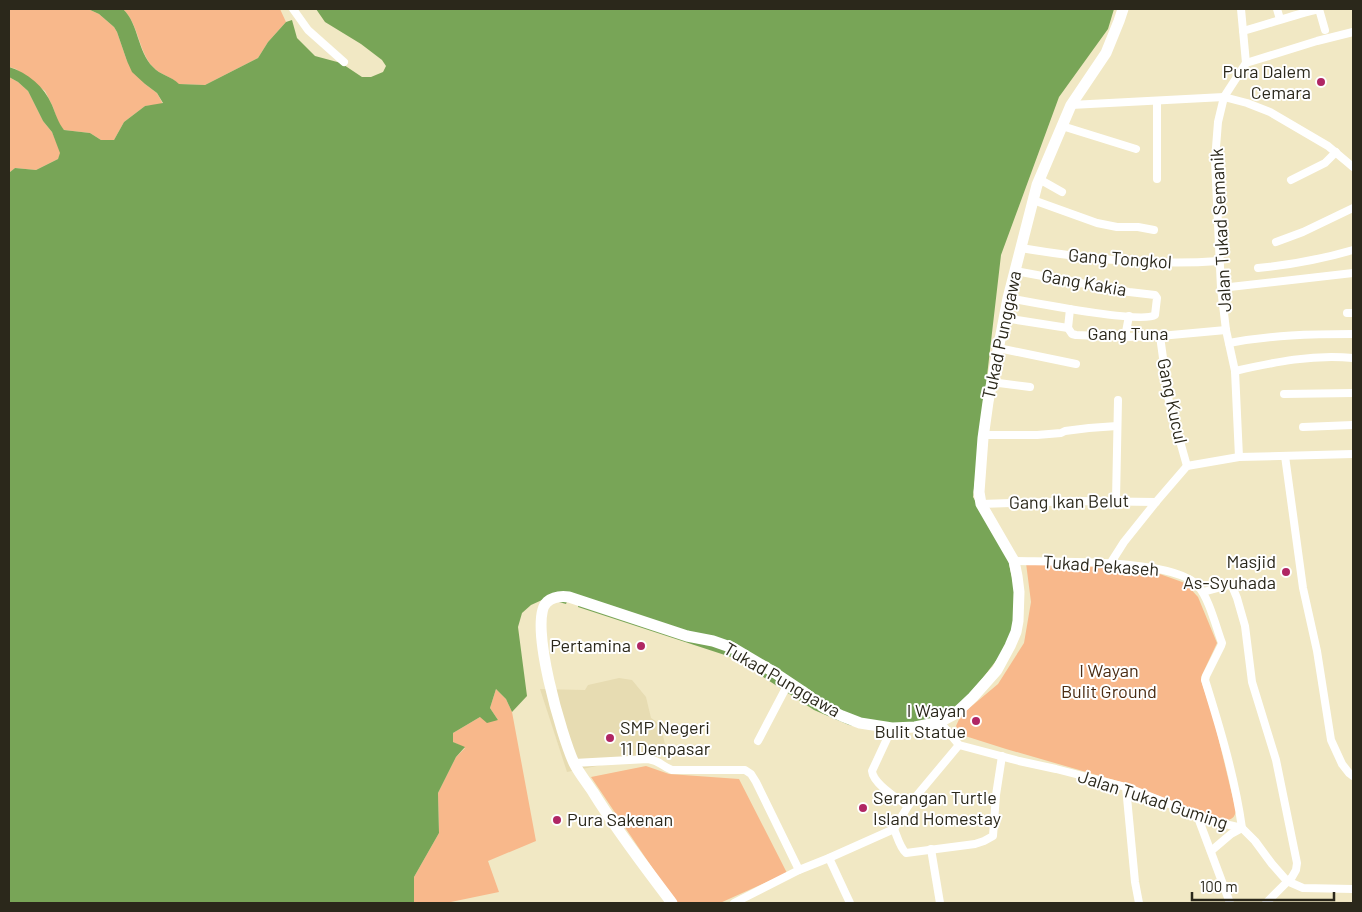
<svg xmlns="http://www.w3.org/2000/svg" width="1362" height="912" viewBox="0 0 1362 912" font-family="Barlow,sans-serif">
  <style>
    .built { fill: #e7dcb2 }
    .green { fill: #f8b88b }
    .water { fill: #78a557 }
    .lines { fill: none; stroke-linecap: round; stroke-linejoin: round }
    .street { stroke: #fff; stroke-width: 8 }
    .secondary { stroke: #fff; stroke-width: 11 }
    .poi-dot { fill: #b02664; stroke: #fff; stroke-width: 2 }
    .labels { text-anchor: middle; stroke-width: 4; stroke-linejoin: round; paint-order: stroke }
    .poi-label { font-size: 18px; fill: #2b281b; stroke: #fff; text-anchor: end }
    .street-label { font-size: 18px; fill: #2b281b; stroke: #fff }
    .park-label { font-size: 18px; fill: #4b2c13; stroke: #fff }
  </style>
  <rect width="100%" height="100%" fill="#f1e8c4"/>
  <path class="built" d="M 619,678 L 632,680 L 646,697 L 651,718 L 660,724 L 667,752 L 567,772 L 540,689 L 585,690 L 588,685 Z"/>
  <g class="green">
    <path d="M 9,9 L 88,9 L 99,14 L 114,27 L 117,32 L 127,61 L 145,84 L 157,93 L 163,104 L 145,106 L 124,122 L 114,140 L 101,140 L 90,133 L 64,130 L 58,123 L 53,107 L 45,91 L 16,69 L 9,67 Z"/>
    <path d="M 123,9 L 280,9 L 286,22 L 268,42 L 258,58 L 205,85 L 178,84 C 171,76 160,75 153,67 C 138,51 139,24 123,9 Z"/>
    <path d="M 9,77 L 18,82 L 28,91 L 43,121 L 52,132 L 61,153 L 58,159 L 36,170 L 15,168 L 10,172 L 9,176 Z"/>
    <path d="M 1026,563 L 1117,568 L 1157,573 L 1185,583 L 1198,597 L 1217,643 L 1201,677 L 1201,680 L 1214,720 L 1236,811 C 1234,821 1227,821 1218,819 L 1128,784 L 1006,749 L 962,735 L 956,726 L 961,715 L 998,684 L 1024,643 L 1031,602 Z"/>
    <path d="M 496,689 L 506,699 L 512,712 L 536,841 L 488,861 L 499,892 L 446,903 L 414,903 L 414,877 L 439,833 L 438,793 L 456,757 L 465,748 L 453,742 L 453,733 L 480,717 L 498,720 L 490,708 Z"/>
    <path d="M 646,766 L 669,774 L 739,779 L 787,873 L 720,903 L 676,903 L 591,777 Z"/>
  </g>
  <path class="water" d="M 88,9 L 123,9 C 139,24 137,51 153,67 C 160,75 171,76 179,84 L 205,85 L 258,58 L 268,42 L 286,22 L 292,20 L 297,38 L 315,56 L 341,63 L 362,77 L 371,77 L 383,72 L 386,66 L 382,60 L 361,44 L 325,22 L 316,9 L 1114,9 L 1108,29 L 1059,97 L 1001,255 L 973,497 L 1007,554 L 1015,592 L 1012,640 L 982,679 L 963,701 L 921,729 L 886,731 L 849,725 L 814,710 L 734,658 L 578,607 L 579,603 L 568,599 L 566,604 L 552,600 L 542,600 L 531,605 L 522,613 L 518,627 L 527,696 L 512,712 L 506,699 L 496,689 L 490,708 L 498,720 L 487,723 L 480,717 L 453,733 L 453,742 L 465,747 L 456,757 L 438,793 L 439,833 L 414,877 L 414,903 L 9,903 L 9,176 L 10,172 L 15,168 L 36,170 L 58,159 L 60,153 L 52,132 L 43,121 L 28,91 L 18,82 L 9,77 L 9,67 C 28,73 44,86 52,105 C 56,115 58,122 64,130 L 90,133 L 101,140 L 114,140 L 124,122 L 145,106 L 163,103 L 157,93 L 145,84 L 132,72 L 127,61 L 117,32 L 114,27 L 99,14 Z"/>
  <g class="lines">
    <g class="street">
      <path d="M 293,9 L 308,30 L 344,62"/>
      <path d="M 1277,9 L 1280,19"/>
      <path d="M 1319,9 L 1325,30"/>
      <path d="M 1243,31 C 1269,24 1293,15 1319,9"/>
      <path d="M 1246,63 L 1317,41 L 1353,32"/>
      <path d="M 1157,101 L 1157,179"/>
      <path d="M 1071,105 L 1224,97 L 1247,103 L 1270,112 L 1328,146 L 1353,167"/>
      <path d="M 1062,126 L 1136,149"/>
      <path d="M 1039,179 L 1062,192"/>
      <path d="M 1291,180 L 1325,163 L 1336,152"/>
      <path d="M 1033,200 L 1097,223 L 1117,227 L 1138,227 L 1154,230"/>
      <path d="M 1276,242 L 1303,232 L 1353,208"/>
      <path d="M 1021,248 C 1086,259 1153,266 1219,261"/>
      <path d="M 1258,268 C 1290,265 1322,259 1353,250"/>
      <path d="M 1221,288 L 1353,273"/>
      <path d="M 1008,298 C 1030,302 1142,324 1155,315 L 1157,298 L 1155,295 L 1129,292 L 1015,271"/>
      <path d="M 1347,313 L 1353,313"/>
      <path d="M 1004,318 L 1068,328 L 1072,334 L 1076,335 L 1125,337 L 1160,336 L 1226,330"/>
      <path d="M 1068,328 L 1070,309"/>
      <path d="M 1160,336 L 1169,402 L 1187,466"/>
      <path d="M 1125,337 L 1129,316"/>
      <path d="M 1229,343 C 1271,335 1311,334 1353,334"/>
      <path d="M 998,348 L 1076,364"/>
      <path d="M 1235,371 C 1275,362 1313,354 1353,358"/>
      <path d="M 991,382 L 1030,387"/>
      <path d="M 1284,394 L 1353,393"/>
      <path d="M 1303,427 L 1353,425"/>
      <path d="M 984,435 L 1037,435 L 1061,433 L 1065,431 L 1089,428 L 1117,426"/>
      <path d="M 1285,456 L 1303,588 L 1317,651 L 1331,740 L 1342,764 L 1349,773 L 1353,776"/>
      <path d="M 1239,457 L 1235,371 L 1226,330 L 1221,288 L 1215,160 L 1218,122 L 1224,97 L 1246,63 L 1241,9"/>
      <path d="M 1116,500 L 1118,400"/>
      <path d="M 981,504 L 1078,501 L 1156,502"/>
      <path d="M 1014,561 C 1051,562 1175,558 1198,586 C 1209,598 1216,627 1222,643 L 1221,646 L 1206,676 L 1205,680 C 1220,728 1235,778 1242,828 L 1231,834 L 1211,851"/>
      <path d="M 1110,564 L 1124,542 L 1156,502 L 1187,466 L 1239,457 L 1353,454"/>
      <path d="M 1203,592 L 1229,585 L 1232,586 L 1237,598 L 1245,626 L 1252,682 L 1276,760 L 1297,863 L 1296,870 L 1292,877 L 1266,903"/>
      <path d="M 940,722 L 959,745 L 1019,761 L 1056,769 L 1126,787 L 1197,815 L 1229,825 L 1242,828 L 1255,841 L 1272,864 L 1287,881 L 1303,888 L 1353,889"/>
      <path d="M 892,728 L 872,771 C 873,784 898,799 908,806"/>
      <path d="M 758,741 L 789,682"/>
      <path d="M 574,763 L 648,759 C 661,761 661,766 672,770 L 745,770 L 751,774 L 756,782 L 799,870"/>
      <path d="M 1126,787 L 1135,882 L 1139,903"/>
      <path d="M 1197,815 L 1230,903"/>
      <path d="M 894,829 C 897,836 900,848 906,853 L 975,844 L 984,841 L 993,836 L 996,795 L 1002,756"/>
      <path d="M 931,849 L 940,903"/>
      <path d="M 829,858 L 850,903"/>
      <path d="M 734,903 L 799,870 L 829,858 L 894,829 L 908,806 L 959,745"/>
    </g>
    <path class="secondary" d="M 672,903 C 645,867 617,831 593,792 C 587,783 579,773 574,763 C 563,740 527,620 547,602 C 553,597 562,596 569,597 L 687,636 L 713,641 L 733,648 L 772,671 L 802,691 L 825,708 L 842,716 L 860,723 L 892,728 L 915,727 L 940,722 L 955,714 L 973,697 L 997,670 L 1010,646 L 1016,632 L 1018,621 L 1019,592 L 1017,576 L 1014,561 L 981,504 L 979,492 L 983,438 L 988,402 L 1008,298 L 1037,185 L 1071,105 L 1106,53 L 1119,21 L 1123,9"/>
  </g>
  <g class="poi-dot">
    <circle cx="1321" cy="82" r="5"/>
    <circle cx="1286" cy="572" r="5"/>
    <circle cx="641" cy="646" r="5"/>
    <circle cx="976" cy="721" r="5"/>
    <circle cx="610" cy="738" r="5"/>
    <circle cx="863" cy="808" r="5"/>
    <circle cx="557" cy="820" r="5"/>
  </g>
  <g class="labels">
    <g class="poi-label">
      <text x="1311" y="78">Pura Dalem<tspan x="1311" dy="21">Cemara</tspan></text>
      <text x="1276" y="568">Masjid<tspan x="1276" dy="21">As-Syuhada</tspan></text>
      <text x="631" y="652">Pertamina</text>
      <text x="966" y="717">I Wayan<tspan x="966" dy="21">Bulit Statue</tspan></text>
      <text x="620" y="734" text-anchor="start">SMP Negeri<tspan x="620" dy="21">11 Denpasar</tspan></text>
      <text x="873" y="804" text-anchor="start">Serangan Turtle<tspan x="873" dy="21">Island Homestay</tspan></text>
      <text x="567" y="826" text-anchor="start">Pura Sakenan</text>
    </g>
    <g class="street-label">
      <text transform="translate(1221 230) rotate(-93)" y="6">Jalan Tukad Semanik</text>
      <text transform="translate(1120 259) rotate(4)" y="6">Gang Tongkol</text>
      <text transform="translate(1084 283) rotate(10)" y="6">Gang Kakia</text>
      <text x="1128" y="340">Gang Tuna</text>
      <text transform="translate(1002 335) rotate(-78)" y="6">Tukad Punggawa</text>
      <text transform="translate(1172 401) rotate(78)" y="6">Gang Kucul</text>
      <text transform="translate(1069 502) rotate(-1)" y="6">Gang Ikan Belut</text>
      <text transform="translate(1101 566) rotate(4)" y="6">Tukad Pekaseh</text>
      <text transform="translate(782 680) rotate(30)" y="6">Tukad Punggawa</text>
      <text transform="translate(1153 800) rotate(18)" y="6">Jalan Tukad Guming</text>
    </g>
    <g class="park-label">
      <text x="1109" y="677">I Wayan<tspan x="1109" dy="21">Bulit Ground</tspan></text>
    </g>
  </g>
  <rect width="1362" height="912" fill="none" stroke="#2b281b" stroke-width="20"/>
  <path d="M1192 892v8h142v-8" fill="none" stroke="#2b281b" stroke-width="2.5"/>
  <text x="1200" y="892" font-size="15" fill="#2b281b" stroke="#ffffff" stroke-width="4" paint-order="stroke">100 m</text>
</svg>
